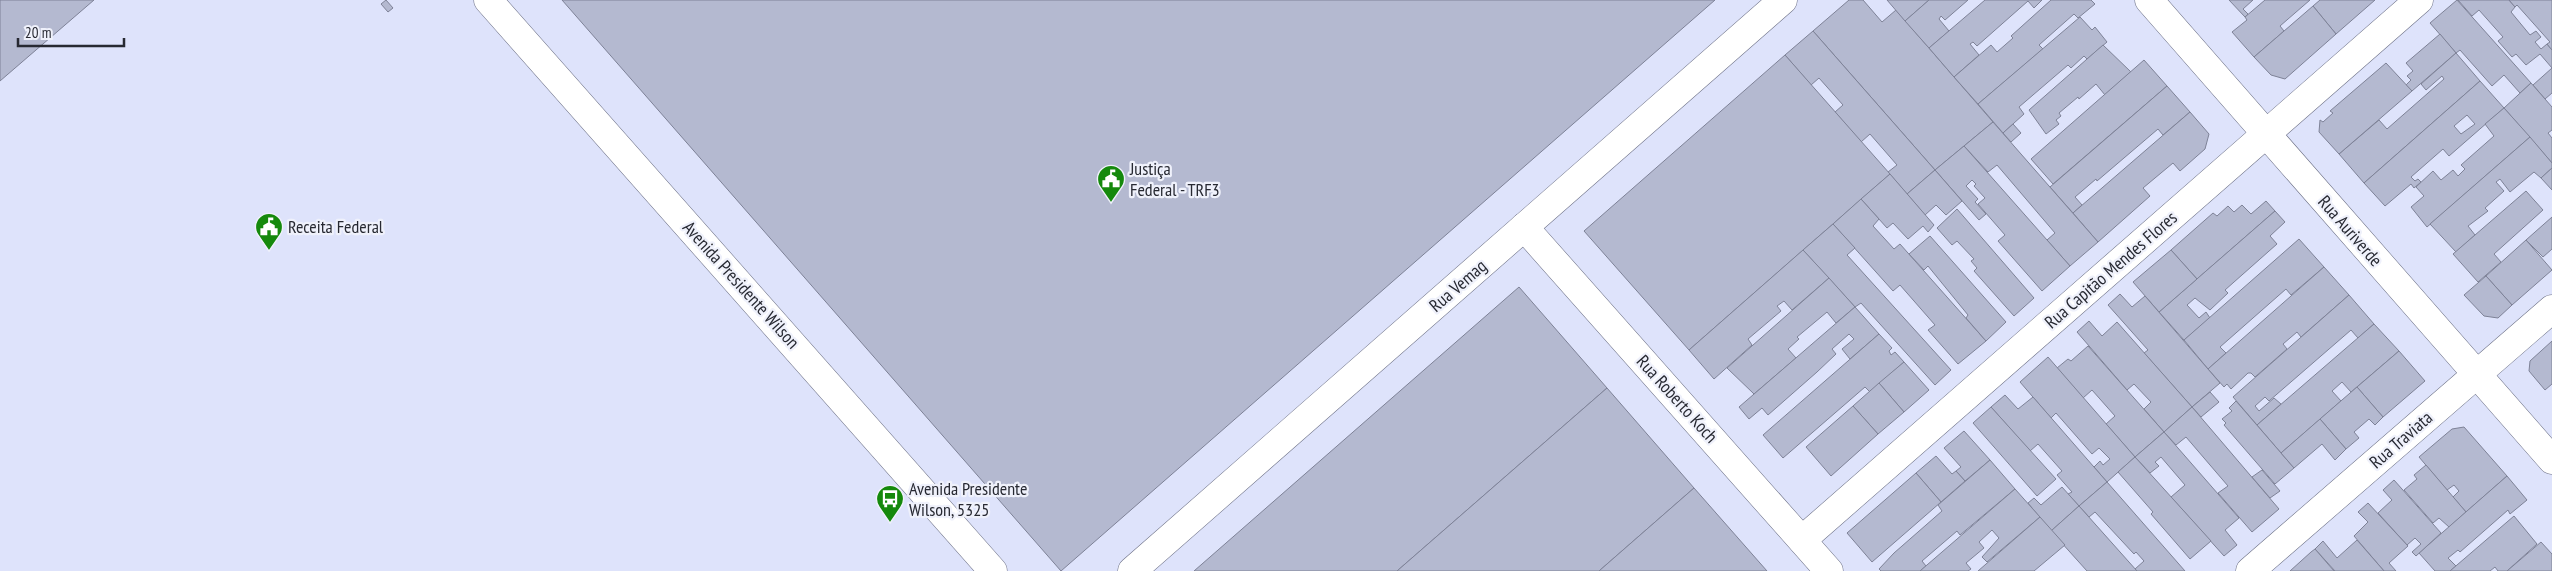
<svg xmlns="http://www.w3.org/2000/svg" width="2552" height="571" viewBox="0 0 2552 571" font-family="'PT Sans Narrow',sans-serif">
  <style>
    .building { fill: #b4b9d0; stroke: #7e8297; fill-rule: evenodd }
    .lines { fill: none; stroke-linecap: round; stroke-linejoin: round }
    .minor-casing { stroke: #6b6f84; stroke-width: 29 }
    .secondary-casing { stroke: #6b6f84; stroke-width: 29 }
    .minor { stroke: #fff; stroke-width: 28 }
    .secondary { stroke: #fff; stroke-width: 28 }
    .labels { text-anchor: middle; stroke-width: 4.5; stroke-linejoin: round; paint-order: stroke }
    .poi-label { font-size: 18px; fill: #272932; stroke: #eff1fb; text-anchor: start }
    .street-label { font-size: 18px; fill: #272932; stroke: #eff1fb }
  </style>
  <rect width="100%" height="100%" fill="#dee3fb"/>
  <g class="building">
    <path d="M 0,0 L 94,0 L 0,81 Z"/>
    <path d="M 386,0 L 393,8 L 388,12 L 381,4 Z"/>
    <path d="M 562,0 L 1715,0 L 1061,571 Z"/>
    <path d="M 1849,0 L 1863,0 L 1882,22 L 1896,10 L 1993,122 L 1935,170 L 1813,31 Z"/>
    <path d="M 1887,0 L 1929,0 L 1905,21 Z"/>
    <path d="M 1929,0 L 1968,0 L 1945,20 L 1941,16 L 1939,19 L 1949,31 L 1929,48 L 1905,21 Z"/>
    <path d="M 1985,0 L 2042,0 L 2034,8 L 2028,1 L 1977,46 L 1973,42 L 1970,44 L 1979,55 L 1954,77 L 1929,48 Z"/>
    <path d="M 2051,0 L 2091,0 L 2095,4 L 2078,18 L 2074,14 L 2039,45 L 2043,49 L 1978,104 L 1954,77 L 1991,45 L 1997,52 L 2013,38 L 2011,36 Z"/>
    <path d="M 2229,0 L 2253,0 L 2243,9 L 2248,14 L 2245,17 Z"/>
    <path d="M 2265,0 L 2310,0 L 2280,26 L 2284,31 L 2254,57 L 2232,32 L 2247,20 L 2245,17 Z"/>
    <path d="M 2320,0 L 2375,0 L 2336,34 L 2313,6 Z"/>
    <path d="M 2457,0 L 2531,83 L 2520,93 L 2504,75 L 2492,86 L 2460,50 L 2456,53 L 2430,23 Z"/>
    <path d="M 2458,0 L 2509,0 L 2515,7 L 2511,12 L 2530,35 L 2536,31 L 2541,37 L 2535,42 L 2541,49 L 2547,44 L 2552,50 L 2552,93 L 2545,99 L 2533,85 L 2552,68 L 2540,54 L 2526,65 L 2516,54 L 2512,57 L 2498,41 L 2503,37 L 2479,10 L 2472,16 Z"/>
    <path d="M 2509,0 L 2552,0 L 2552,50 L 2547,44 L 2550,42 L 2517,5 L 2515,7 Z"/>
    <path d="M 2313,6 L 2336,34 L 2285,79 L 2271,75 L 2254,57 Z"/>
    <path d="M 2080,17 L 2092,30 L 2095,27 L 2107,42 L 2087,59 L 2084,56 L 2071,68 L 2068,65 L 2019,107 L 2024,114 L 2003,133 L 1978,104 Z"/>
    <path d="M 1813,31 L 1935,170 L 1907,194 L 1888,172 L 1897,165 L 1870,134 L 1861,142 L 1835,112 L 1843,105 L 1819,78 L 1811,85 L 1785,55 Z"/>
    <path d="M 2440,34 L 2456,53 L 2412,91 L 2406,85 L 2411,80 L 2407,76 L 2413,71 L 2406,63 Z"/>
    <path d="M 2103,45 L 2131,72 L 2105,95 L 2096,84 L 2079,99 L 2078,97 L 2059,113 L 2061,116 L 2056,120 L 2059,124 L 2046,134 L 2029,110 Z"/>
    <path d="M 2456,53 L 2480,81 L 2364,183 L 2339,154 L 2379,120 L 2387,129 L 2444,79 L 2442,76 L 2426,90 L 2421,84 Z"/>
    <path d="M 1785,55 L 1890,174 L 1689,350 L 1584,231 Z"/>
    <path d="M 2144,60 L 2167,86 L 2053,184 L 2031,159 Z"/>
    <path d="M 2386,63 L 2412,91 L 2339,154 L 2319,132 L 2320,120 L 2323,122 L 2333,113 L 2330,111 Z"/>
    <path d="M 2480,81 L 2504,108 L 2449,156 L 2443,149 L 2411,177 L 2415,181 L 2418,179 L 2421,182 L 2414,188 L 2411,184 L 2385,206 L 2364,183 ZM 2467,115 L 2475,124 L 2461,134 L 2454,126 Z"/>
    <path d="M 2531,83 L 2552,107 L 2552,130 L 2548,133 L 2552,138 L 2552,163 L 2504,108 Z"/>
    <path d="M 2167,86 L 2190,112 L 2163,135 L 2158,129 L 2097,181 L 2096,179 L 2075,197 L 2082,205 L 2073,213 L 2050,187 Z"/>
    <path d="M 2504,108 L 2530,137 L 2427,227 L 2411,207 L 2424,196 L 2416,187 L 2433,171 L 2441,180 L 2453,170 L 2458,176 L 2465,169 L 2461,165 L 2494,136 L 2485,124 Z"/>
    <path d="M 2190,112 L 2209,134 L 2205,149 L 2180,171 L 2173,163 L 2143,188 L 2150,196 L 2098,242 L 2073,213 Z"/>
    <path d="M 1993,122 L 2098,242 L 2070,266 L 2047,240 L 2055,233 L 1997,165 L 1988,172 L 1964,146 Z"/>
    <path d="M 2013,124 L 2021,133 L 2011,142 L 2003,133 Z"/>
    <path d="M 2530,137 L 2552,163 L 2552,168 L 2541,178 L 2534,172 L 2510,192 L 2500,179 L 2496,182 L 2504,191 L 2485,208 L 2488,211 L 2468,226 L 2475,235 L 2456,252 L 2430,224 Z"/>
    <path d="M 1964,146 L 2070,266 L 2042,291 L 1998,241 L 2005,235 L 1978,204 L 1985,198 L 1974,186 L 1976,184 L 1972,180 L 1966,186 L 1978,199 L 1975,202 L 1986,214 L 1979,220 L 1935,170 Z"/>
    <path d="M 2552,168 L 2552,190 L 2541,178 Z"/>
    <path d="M 1935,170 L 1962,201 L 1946,215 L 1936,205 L 1925,215 L 1907,194 Z"/>
    <path d="M 1890,174 L 1934,225 L 1928,232 L 1923,226 L 1908,239 L 1893,223 L 1887,228 L 1861,199 Z"/>
    <path d="M 2526,191 L 2543,210 L 2494,254 L 2501,262 L 2478,282 L 2453,254 Z"/>
    <path d="M 1861,199 L 1879,219 L 1873,226 L 1894,249 L 1900,244 L 1986,341 L 1958,364 L 1928,330 L 1935,325 L 1900,285 L 1893,291 L 1833,224 Z"/>
    <path d="M 2266,201 L 2275,211 L 2197,279 L 2171,250 L 2213,213 L 2217,216 L 2228,206 L 2234,212 L 2242,205 L 2251,214 Z"/>
    <path d="M 1957,209 L 2034,298 L 2014,316 L 1974,271 L 1977,268 L 1971,261 L 1974,259 L 1957,241 L 1952,245 L 1937,228 Z"/>
    <path d="M 2275,211 L 2285,222 L 2270,236 L 2277,244 L 2225,290 L 2228,293 L 2210,310 L 2195,298 L 2187,305 L 2199,318 L 2206,312 L 2210,318 L 2184,340 L 2159,312 Z"/>
    <path d="M 2552,217 L 2552,249 L 2543,257 L 2526,240 Z"/>
    <path d="M 1833,224 L 1855,248 L 1847,255 L 1951,370 L 1935,385 L 1861,303 L 1855,307 L 1803,250 Z"/>
    <path d="M 1930,236 L 2006,322 L 1986,341 L 1966,318 L 1968,315 L 1928,266 L 1924,270 L 1909,254 Z"/>
    <path d="M 2299,239 L 2324,267 L 2291,295 L 2286,289 L 2220,347 L 2226,353 L 2208,369 L 2184,340 Z"/>
    <path d="M 2526,240 L 2552,270 L 2512,305 L 2486,276 Z"/>
    <path d="M 1803,250 L 1829,278 L 1792,310 L 1784,301 L 1777,306 L 1781,311 L 1748,339 L 1752,345 L 1714,379 L 1689,350 Z"/>
    <path d="M 2171,250 L 2197,279 L 2159,312 L 2133,282 Z"/>
    <path d="M 2324,267 L 2349,295 L 2301,337 L 2297,332 L 2283,344 L 2287,349 L 2255,377 L 2251,373 L 2248,373 L 2231,389 L 2227,384 L 2224,387 L 2208,369 Z"/>
    <path d="M 2486,276 L 2512,305 L 2498,318 L 2484,316 L 2464,295 Z"/>
    <path d="M 1829,278 L 1855,307 L 1836,323 L 1827,312 L 1797,337 L 1799,339 L 1788,349 L 1796,358 L 1754,394 L 1727,368 Z"/>
    <path d="M 1519,287 L 1607,388 L 1397,571 L 1194,571 Z"/>
    <path d="M 2120,294 L 2132,307 L 2145,296 L 2220,383 L 2192,407 L 2144,353 L 2148,350 L 2108,305 Z"/>
    <path d="M 2349,295 L 2374,324 L 2358,338 L 2351,330 L 2269,401 L 2265,397 L 2255,406 L 2259,411 L 2274,398 L 2281,404 L 2257,425 L 2233,397 Z"/>
    <path d="M 1855,307 L 1879,334 L 1850,359 L 1842,349 L 1854,339 L 1849,334 L 1832,349 L 1836,354 L 1817,372 L 1768,415 L 1762,408 L 1749,419 L 1739,407 Z"/>
    <path d="M 2089,321 L 2102,336 L 2117,322 L 2192,407 L 2164,432 L 2144,409 L 2151,402 L 2134,384 L 2127,390 L 2077,332 Z"/>
    <path d="M 2374,324 L 2399,351 L 2351,392 L 2342,382 L 2332,391 L 2341,401 L 2281,453 L 2257,425 Z"/>
    <path d="M 1879,334 L 1892,348 L 1889,351 L 1891,355 L 1895,352 L 1904,362 L 1870,392 L 1865,387 L 1783,458 L 1763,435 Z"/>
    <path d="M 2552,341 L 2552,384 L 2545,390 L 2529,371 L 2530,361 Z"/>
    <path d="M 2088,346 L 2164,432 L 2135,457 L 2106,424 L 2115,416 L 2092,390 L 2083,398 L 2057,368 L 2068,359 L 2071,361 Z"/>
    <path d="M 2399,351 L 2425,381 L 2383,417 L 2357,387 Z"/>
    <path d="M 2048,357 L 2135,457 L 2107,482 L 2094,467 L 2100,461 L 2103,465 L 2110,459 L 2099,448 L 2092,454 L 2056,413 L 2051,418 L 2020,382 Z"/>
    <path d="M 1904,362 L 1929,390 L 1904,412 L 1879,383 Z"/>
    <path d="M 1879,383 L 1904,412 L 1878,434 L 1853,406 Z"/>
    <path d="M 2357,387 L 2383,417 L 2375,425 L 2369,419 L 2354,432 L 2359,438 L 2346,449 L 2320,419 Z"/>
    <path d="M 1607,388 L 1694,488 L 1599,571 L 1397,571 Z"/>
    <path d="M 2210,392 L 2219,402 L 2201,417 L 2192,407 Z"/>
    <path d="M 2005,395 L 2018,409 L 2033,397 L 2107,482 L 2079,506 L 2068,494 L 2072,492 L 2057,475 L 2062,471 L 2038,444 L 2030,451 L 1991,407 Z"/>
    <path d="M 2236,401 L 2294,468 L 2275,484 L 2224,425 L 2226,423 L 2222,419 L 2232,411 L 2229,408 Z"/>
    <path d="M 1853,406 L 1878,434 L 1831,476 L 1806,447 Z"/>
    <path d="M 1991,407 L 2056,479 L 2037,496 L 1973,423 Z"/>
    <path d="M 2192,407 L 2279,509 L 2252,532 L 2218,493 L 2228,486 L 2186,437 L 2176,445 L 2164,432 Z"/>
    <path d="M 2320,419 L 2346,449 L 2335,460 L 2322,444 L 2294,468 L 2281,453 Z"/>
    <path d="M 2464,427 L 2507,476 L 2466,512 L 2453,497 L 2459,491 L 2454,485 L 2447,490 L 2419,457 L 2452,429 Z"/>
    <path d="M 1964,431 L 1990,460 L 1965,481 L 1956,471 L 1961,467 L 1944,448 Z"/>
    <path d="M 2164,432 L 2239,518 L 2225,530 L 2237,545 L 2224,556 L 2171,497 L 2185,485 L 2161,457 L 2155,462 L 2159,466 L 2150,473 L 2135,457 Z"/>
    <path d="M 1936,456 L 1952,474 L 1956,471 L 1965,481 L 1941,502 L 1916,473 Z"/>
    <path d="M 2135,457 L 2211,541 L 2190,559 L 2151,514 L 2153,512 L 2118,472 Z"/>
    <path d="M 1990,460 L 2015,489 L 1960,535 L 1957,531 L 1922,561 L 1926,566 L 1920,571 L 1881,571 L 1879,569 L 1894,553 L 1942,511 L 1938,505 Z"/>
    <path d="M 2426,465 L 2466,512 L 2449,527 L 2439,518 L 2433,523 L 2404,490 L 2417,479 L 2414,475 Z"/>
    <path d="M 2262,470 L 2280,491 L 2270,498 L 2252,477 Z"/>
    <path d="M 1916,473 L 1941,502 L 1872,562 L 1847,533 Z"/>
    <path d="M 2507,476 L 2527,500 L 2510,514 L 2508,510 L 2460,552 L 2458,550 L 2448,558 L 2456,566 L 2450,571 L 2435,571 L 2419,553 Z"/>
    <path d="M 2394,480 L 2441,533 L 2416,556 L 2412,552 L 2421,544 L 2415,538 L 2407,545 L 2378,513 L 2392,500 L 2383,490 Z"/>
    <path d="M 2107,482 L 2185,571 L 2137,571 L 2135,569 L 2144,561 L 2136,552 L 2134,554 L 2095,512 L 2089,517 L 2079,506 Z"/>
    <path d="M 2062,487 L 2079,506 L 2051,531 L 2028,503 L 2034,498 L 2041,505 Z"/>
    <path d="M 1694,488 L 1767,571 L 1599,571 Z"/>
    <path d="M 2015,489 L 2040,517 L 1987,562 L 1982,557 L 1999,538 L 1992,530 L 1979,542 L 1984,548 L 1966,563 L 1971,569 L 1968,571 L 1920,571 Z"/>
    <path d="M 2368,503 L 2408,546 L 2389,563 L 2396,571 L 2384,571 L 2354,536 L 2368,522 L 2358,512 Z"/>
    <path d="M 2079,506 L 2137,571 L 2087,571 L 2051,531 Z"/>
    <path d="M 2514,516 L 2537,544 L 2507,571 L 2498,571 L 2495,567 L 2490,571 L 2450,571 Z"/>
    <path d="M 2040,517 L 2065,545 L 2034,571 L 1978,571 Z"/>
    <path d="M 2357,540 L 2384,571 L 2335,571 L 2315,549 L 2323,541 L 2337,558 Z"/>
    <path d="M 2541,542 L 2552,554 L 2552,571 L 2507,571 Z"/>
    <path d="M 2315,549 L 2334,571 L 2290,571 L 2311,552 Z"/>
  </g>
  <g class="lines">
    <defs>
      <g id="minor">
        <path d="M 2149,0 L 2552,460"/>
        <path d="M 1524,227 L 1829,571"/>
        <path d="M 1802,540 L 2419,0"/>
        <path d="M 1132,571 L 1783,0"/>
        <path d="M 2250,571 L 2552,309"/>
      </g>
      <path id="secondary" d="M 488,0 L 993,571"/>
    </defs>
    <use href="#minor" class="minor-casing"/>
    <use href="#secondary" class="secondary-casing"/>
    <use href="#minor" class="minor"/>
    <use href="#secondary" class="secondary"/>
  </g>
  <defs>
    <symbol id="civic-pin" viewBox="-11 -11 22 30"><path d="M0 17L-7.5 6A9.5 9.5 0 1 1 7.5 6Z" fill="#15890c" stroke="#eff1fb"/><path d="M-.6-6.5H3V-4.5H.6V-3L4-1V1h2V6H-6V1h2V-1L-.6-3ZM-1.2 2.5V6h2.4V2.5Z" fill="#fff"/></symbol>
    <symbol id="bus-pin" viewBox="-11 -11 22 30"><path d="M0 17L-7.5 6A9.5 9.5 0 1 1 7.5 6Z" fill="#15890c" stroke="#eff1fb"/><path d="M-5-6H5V4H4V6H2V4H-2V6H-4V4H-5ZM-3.5-4V0h7V-4ZM-3.5 1.2v1.5H-2V1.2ZM2 1.2v1.5H3.5V1.2Z" fill="#fff"/></symbol>
  </defs>
  <g fill-rule="evenodd">
    <use href="#civic-pin" x="1095" y="163" width="32" height="43"/>
    <use href="#civic-pin" x="253" y="211" width="32" height="43"/>
    <use href="#bus-pin" x="874" y="483" width="32" height="43"/>
  </g>
  <g class="labels">
    <g class="poi-label">
      <text x="1130" y="175">Justiça<tspan x="1130" dy="21">Federal - TRF3</tspan></text>
      <text x="288" y="233">Receita Federal</text>
      <text x="909" y="495">Avenida Presidente<tspan x="909" dy="21">Wilson, 5325</tspan></text>
    </g>
    <g class="street-label">
      <text transform="translate(2350 231) rotate(49)" y="6">Rua Auriverde</text>
      <text transform="translate(2111 270) rotate(-41)" y="6">Rua Capitão Mendes Flores</text>
      <text transform="translate(741 285) rotate(48)" y="6">Avenida Presidente Wilson</text>
      <text transform="translate(1458 286) rotate(-41)" y="6">Rua Vemag</text>
      <text transform="translate(1677 399) rotate(48)" y="6">Rua Roberto Koch</text>
      <text transform="translate(2401 440) rotate(-41)" y="6">Rua Traviata</text>
    </g>
  </g>
  <path d="M18 38v8h106v-8" fill="none" stroke="#272932" stroke-width="2.5"/>
  <text x="25" y="38" font-size="15" fill="#272932" stroke="#eff1fb" stroke-width="4" paint-order="stroke">20 m</text>
</svg>
